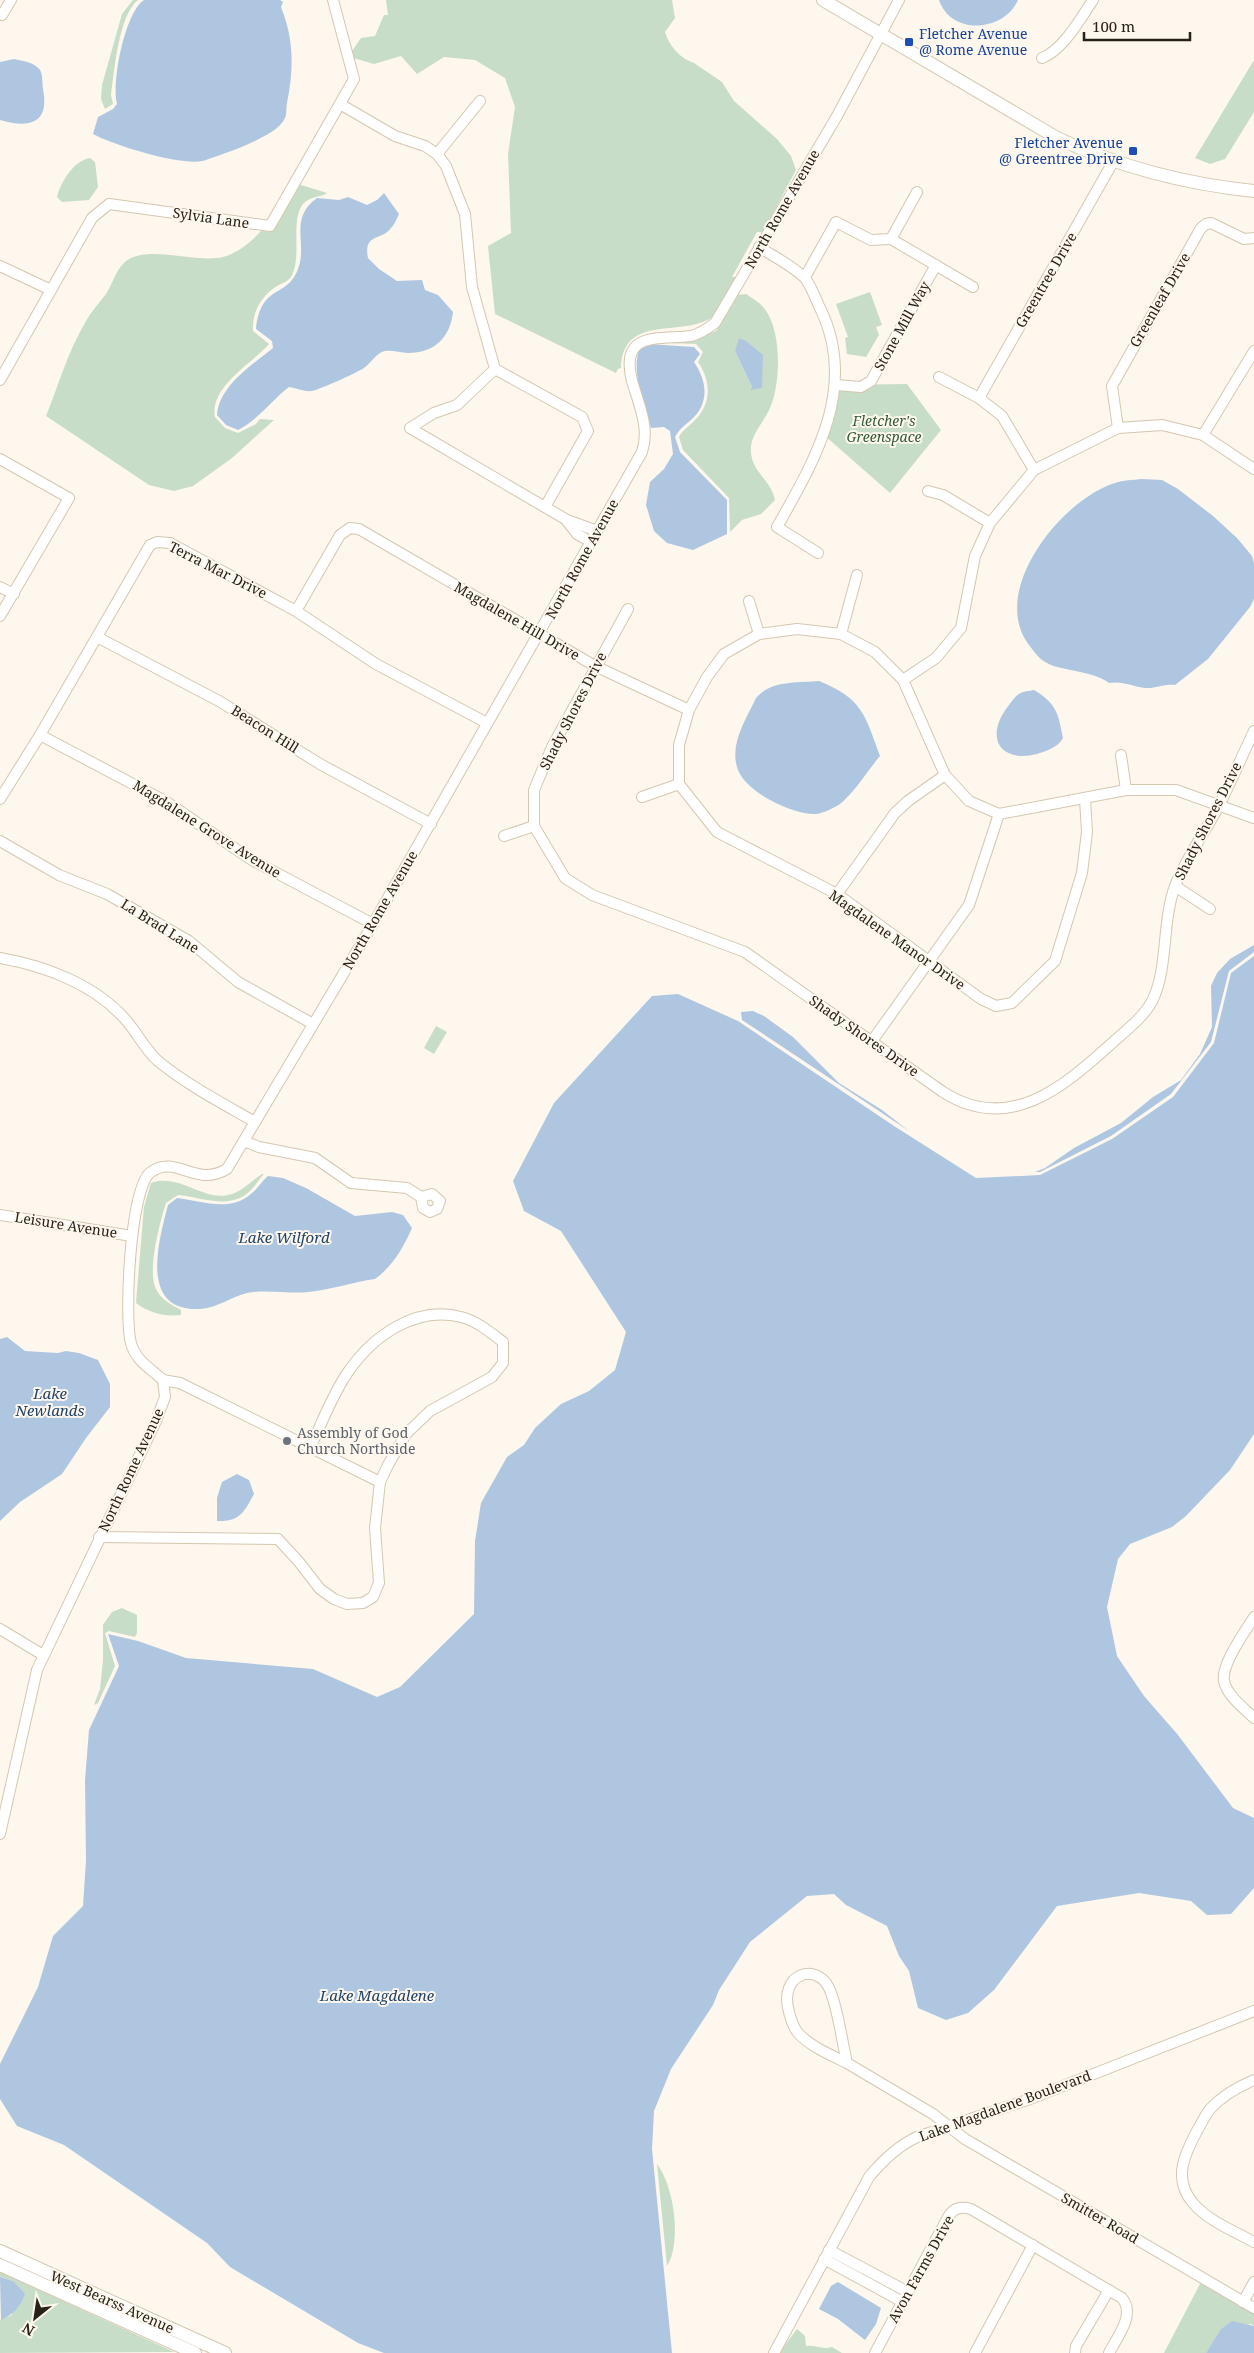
<svg xmlns="http://www.w3.org/2000/svg" width="1254" height="2353" viewBox="0 0 1254 2353" font-family="'Noto Serif',serif">
  <style>
    .green { fill: #c8ddc8; fill-rule: evenodd }
    .water { fill: #afc6e0 }
    .lines { fill: none; stroke-linecap: round; stroke-linejoin: round }
    .minor-casing { stroke: #d5c7af; stroke-width: 12 }
    .major-casing { stroke: #d5c7af; stroke-width: 14 }
    .minor { stroke: #fff; stroke-width: 10 }
    .major { stroke: #fff; stroke-width: 12 }
    .transit-dot { fill: #1a4fb4; stroke: #fdf7ee; stroke-width: 2 }
    .worship-dot { fill: #6b7280; stroke: #fdf7ee; stroke-width: 2 }
    .labels { text-anchor: middle; stroke-width: 4; stroke-linejoin: round; paint-order: stroke }
    .transit-label { font-size: 14px; fill: #164399; stroke: #fdf7ee; text-anchor: start }
    .street-label { font-size: 14px; fill: #272119; stroke: #fdf7ee }
    .park-label { font-size: 14px; font-style: italic; fill: #335a36; stroke: #fdf7ee }
    .worship-label { font-size: 14px; fill: #5b616d; stroke: #fdf7ee; text-anchor: start }
    .water-label { font-size: 15px; font-style: italic; fill: #214367; stroke: #fdf7ee }
  </style>
  <rect width="100%" height="100%" fill="#fdf7ee"/>
  <g class="green">
    <path d="M 133,0 L 138,0 C 119,14 114,72 111,95 L 113,104 L 105,109 L 101,99 L 102,85 L 122,14 Z"/>
    <path d="M 386,0 L 672,0 L 675,18 L 665,32 C 669,46 681,59 694,63 L 722,82 L 734,101 L 777,139 L 791,156 L 796,170 L 763,232 L 757,232 L 732,277 L 738,277 C 732,288 727,302 719,311 C 692,343 623,308 621,368 L 618,369 L 616,373 L 495,314 L 488,246 L 511,233 L 508,154 L 515,107 L 505,78 L 475,60 L 444,57 L 417,74 L 401,56 L 374,64 L 353,58 L 352,51 L 361,38 L 375,36 L 384,15 L 388,15 Z"/>
    <path d="M 1254,60 L 1254,112 L 1225,159 L 1210,164 L 1195,158 Z"/>
    <path d="M 90,158 L 95,162 L 98,187 L 89,200 L 62,202 L 57,197 C 60,183 74,160 90,158 Z"/>
    <path d="M 298,184 L 327,193 C 321,198 311,195 303,204 C 290,221 302,255 292,275 C 290,281 282,283 277,286 C 261,296 252,312 253,331 L 269,344 C 253,363 209,387 215,417 L 225,428 L 238,433 L 256,424 L 260,419 L 274,420 L 232,458 L 193,486 L 174,491 L 149,485 L 46,416 C 59,384 68,351 86,321 C 91,312 99,303 106,294 C 112,285 115,272 123,264 C 143,242 195,264 223,257 C 256,248 277,209 298,184 Z"/>
    <path d="M 870,292 L 882,325 L 876,327 L 879,335 L 866,357 L 847,354 L 845,338 L 848,337 L 836,304 Z"/>
    <path d="M 746,294 C 752,298 759,302 764,308 C 782,330 781,383 770,408 C 763,424 749,436 751,453 C 753,473 771,480 775,500 L 761,514 L 742,520 L 730,532 L 729,498 L 683,450 L 679,437 C 683,429 689,427 695,420 C 712,403 711,381 698,362 L 703,352 L 696,344 L 669,343 L 704,336 L 716,331 L 738,295 ZM 739,342 L 761,388 L 752,387 L 735,351 Z"/>
    <path d="M 907,384 L 941,430 L 890,493 L 824,435 L 836,385 Z"/>
    <path d="M 436,1026 L 447,1032 L 434,1054 L 424,1048 Z"/>
    <path d="M 262,1174 L 264,1174 C 259,1179 256,1185 251,1190 C 231,1211 202,1197 178,1195 L 166,1203 C 160,1222 146,1273 157,1291 C 162,1300 172,1305 181,1310 L 181,1315 C 165,1317 149,1313 136,1303 L 144,1207 L 151,1183 C 179,1173 203,1201 228,1195 C 241,1193 251,1181 262,1174 Z"/>
    <path d="M 122,1608 L 137,1615 L 137,1633 L 135,1637 L 109,1631 L 105,1633 L 115,1666 L 98,1703 L 94,1705 L 100,1689 L 103,1660 L 103,1625 L 112,1612 Z"/>
    <path d="M 657,2164 C 674,2186 682,2242 667,2266 Z"/>
    <path d="M 0,2272 L 174,2352 L 0,2353 L 0,2320 L 12,2315 L 13,2281 L 0,2277 Z"/>
    <path d="M 1201,2282 L 1254,2314 L 1254,2326 L 1251,2324 L 1220,2330 L 1206,2353 L 1164,2353 Z"/>
    <path d="M 797,2329 L 805,2336 L 806,2346 C 816,2345 822,2350 832,2347 L 842,2353 L 779,2353 Z"/>
  </g>
  <g class="water">
    <path d="M 144,0 L 280,0 L 283,2 L 281,7 C 294,39 294,69 287,103 C 286,108 287,114 285,118 C 279,130 266,135 255,141 C 239,149 222,154 206,160 C 186,168 113,145 93,134 L 98,117 L 113,109 L 117,104 C 111,83 125,12 144,0 Z"/>
    <path d="M 939,0 L 1018,0 C 1004,32 951,36 939,0 Z"/>
    <path d="M 14,59 C 23,61 34,62 40,70 C 43,75 42,83 43,89 C 50,125 28,128 0,120 L 0,62 Z"/>
    <path d="M 384,193 L 399,214 C 397,218 395,224 391,228 C 382,241 363,233 368,258 L 379,269 L 397,281 L 422,280 L 425,290 L 438,295 L 453,312 C 450,338 434,353 408,353 C 401,353 392,350 385,351 C 376,353 371,363 364,368 C 358,372 319,390 312,391 C 305,392 296,388 289,387 C 271,401 259,419 238,430 L 226,425 L 217,415 C 219,386 252,365 273,348 L 272,341 L 256,329 C 261,283 287,299 298,269 C 308,243 288,219 317,198 L 339,200 L 348,197 L 367,205 L 377,200 Z"/>
    <path d="M 739,338 L 746,341 L 763,355 L 762,388 L 751,390 L 752,387 L 735,351 Z"/>
    <path d="M 648,344 L 694,347 L 700,354 L 694,362 C 707,381 710,403 691,420 C 684,426 680,428 675,437 L 680,452 L 727,500 L 727,534 L 693,550 L 667,543 L 654,531 L 646,505 L 650,482 L 664,469 L 673,454 L 670,431 L 664,427 L 651,428 C 645,404 631,374 639,350 Z"/>
    <path d="M 1142,479 L 1162,480 L 1178,489 L 1213,516 L 1237,538 L 1252,556 L 1254,563 L 1254,599 L 1250,607 L 1208,659 L 1175,685 C 1165,684 1160,687 1151,688 C 1137,689 1124,680 1109,683 C 1091,669 1057,672 1042,660 C 1037,656 1033,650 1029,645 C 988,591 1062,499 1115,483 C 1123,480 1133,480 1142,479 Z"/>
    <path d="M 819,681 C 863,699 865,715 880,756 C 868,770 854,793 840,804 C 836,807 821,814 816,814 C 792,815 743,791 737,767 C 730,743 746,719 756,698 C 771,680 798,683 819,681 Z"/>
    <path d="M 1034,690 C 1057,704 1058,713 1063,738 C 1058,747 1047,751 1037,754 C 1001,763 985,739 1006,709 C 1010,704 1014,697 1019,694 C 1023,691 1030,691 1034,690 Z"/>
    <path d="M 1254,945 L 1254,952 L 1229,971 L 1211,1042 L 1171,1094 L 1111,1136 L 1040,1172 L 1035,1172 L 1045,1168 L 1074,1148 L 1121,1123 L 1153,1097 L 1181,1080 L 1200,1054 L 1212,1027 L 1211,986 L 1217,973 L 1230,959 Z"/>
    <path d="M 1254,956 L 1254,1434 L 1230,1470 L 1186,1516 L 1172,1527 L 1130,1544 L 1118,1559 L 1107,1607 L 1117,1656 L 1144,1696 L 1178,1735 L 1233,1808 L 1254,1818 L 1254,1888 L 1231,1914 L 1207,1915 L 1191,1901 L 1139,1893 L 1057,1906 L 994,1990 L 968,2013 L 946,2020 L 918,2008 L 909,1971 L 899,1956 L 887,1926 L 846,1905 L 834,1894 L 807,1896 L 750,1942 L 719,1990 L 713,2005 L 671,2069 L 654,2111 L 652,2149 L 672,2353 L 384,2353 L 358,2343 L 230,2267 L 207,2243 L 64,2145 L 17,2126 L 0,2099 L 0,2064 L 38,1987 L 53,1936 L 83,1906 L 86,1860 L 85,1780 L 89,1730 L 119,1666 L 108,1634 L 138,1641 L 186,1658 L 313,1669 L 377,1697 L 400,1687 L 474,1614 L 475,1541 L 481,1503 L 507,1457 L 524,1445 L 535,1428 L 561,1404 L 589,1391 L 615,1370 L 626,1332 L 561,1231 L 524,1211 L 513,1181 L 554,1103 L 652,996 L 678,994 L 738,1021 L 894,1126 L 976,1178 L 1040,1175 L 1112,1139 L 1173,1097 L 1214,1043 L 1231,973 Z"/>
    <path d="M 753,1011 L 764,1016 L 793,1037 L 839,1083 L 882,1110 L 909,1131 L 742,1020 L 741,1012 Z"/>
    <path d="M 268,1176 L 283,1178 L 306,1188 L 355,1216 L 392,1212 L 403,1215 L 412,1228 C 403,1248 393,1266 375,1279 C 353,1282 330,1290 308,1292 C 289,1294 266,1289 247,1293 C 231,1297 217,1308 200,1309 C 138,1312 159,1240 168,1205 L 177,1198 C 203,1201 230,1213 252,1193 C 258,1188 262,1181 268,1176 Z"/>
    <path d="M 7,1337 L 25,1351 L 58,1353 L 66,1351 L 79,1353 L 98,1360 L 110,1384 L 110,1407 L 86,1438 L 62,1474 L 20,1502 L 0,1521 L 0,1339 Z"/>
    <path d="M 237,1474 L 249,1480 L 254,1494 C 244,1512 240,1522 217,1521 L 217,1498 L 222,1482 Z"/>
    <path d="M 0,2277 L 13,2281 L 25,2294 C 20,2307 14,2314 1,2320 Z"/>
    <path d="M 838,2282 L 881,2308 L 876,2324 L 865,2340 L 838,2319 L 819,2309 L 831,2286 Z"/>
    <path d="M 1232,2321 L 1254,2326 L 1254,2353 L 1206,2353 L 1220,2330 Z"/>
  </g>
  <g class="lines">
    <defs>
      <g id="minor">
        <path d="M 2,15 L 11,0"/>
        <path d="M 1042,58 C 1064,49 1080,19 1093,0"/>
        <path d="M 340,104 L 395,136 L 425,146 L 437,154 L 446,166 L 465,214 L 472,287 L 495,369"/>
        <path d="M 437,154 L 480,101"/>
        <path d="M 891,239 L 917,192"/>
        <path d="M 759,247 C 773,256 791,265 804,277 C 811,284 816,301 821,310 C 858,388 815,460 777,527 L 818,553"/>
        <path d="M 0,266 L 51,290"/>
        <path d="M 805,277 L 836,222 L 871,240 L 891,239 L 973,287"/>
        <path d="M 495,369 L 457,405 L 434,413 L 410,428 L 567,520 L 597,531"/>
        <path d="M 495,369 L 582,417 L 588,431 L 545,507"/>
        <path d="M 939,377 L 979,398 L 1002,416 L 1034,470"/>
        <path d="M 0,380 L 92,218 L 109,204 L 270,226 L 354,79 L 333,0"/>
        <path d="M 836,385 L 861,387 L 871,381 L 936,265"/>
        <path d="M 979,398 L 1113,162"/>
        <path d="M 1118,428 L 1112,386 L 1201,228 L 1206,224 L 1211,223 L 1244,239 L 1254,238"/>
        <path d="M 1203,435 L 1254,351"/>
        <path d="M 0,459 L 69,498 L 0,616"/>
        <path d="M 928,491 L 943,495 L 990,523"/>
        <path d="M 567,521 L 577,534 L 591,542"/>
        <path d="M 0,587 L 14,594"/>
        <path d="M 749,601 L 759,634"/>
        <path d="M 628,609 L 552,747 L 534,790 L 534,826 L 565,878 L 592,895 L 745,952 L 943,1092 C 1009,1134 1062,1088 1111,1044 C 1126,1030 1146,1016 1154,997 C 1168,965 1162,921 1175,886 C 1185,861 1202,836 1215,813 C 1229,787 1241,758 1254,731"/>
        <path d="M 296,611 L 340,535 L 350,528 L 359,529 L 595,666 L 689,710"/>
        <path d="M 841,634 L 857,575"/>
        <path d="M 97,637 L 219,701 L 320,764 L 431,824"/>
        <path d="M 903,680 L 936,658 L 961,628 L 975,556 L 990,523 L 1034,470 L 1118,428 L 1162,425 L 1203,435 L 1254,469"/>
        <path d="M 40,735 L 165,801 L 252,860 L 373,924"/>
        <path d="M 1121,755 L 1126,790"/>
        <path d="M 642,797 L 679,784"/>
        <path d="M 0,799 L 40,735 L 150,545 L 157,542 L 170,543 L 296,611 L 376,664 L 487,723"/>
        <path d="M 1085,799 L 1087,832 L 1082,873 L 1055,961 L 1012,1003 L 996,1006 L 981,999 L 837,894 L 717,832 L 679,784 L 679,745 L 689,710 L 707,677 L 724,654 L 759,634 L 797,629 L 841,634 L 875,652 L 903,680 L 945,775 L 969,801 L 999,814 L 1126,790 L 1176,790 L 1254,818"/>
        <path d="M 504,836 L 534,826"/>
        <path d="M 0,841 L 59,875 L 107,894 L 189,941 L 238,982 L 313,1024"/>
        <path d="M 1175,886 L 1210,909"/>
        <path d="M 837,894 L 895,813 L 908,801 L 945,775"/>
        <path d="M 0,958 C 45,966 94,984 125,1019 C 137,1032 145,1050 158,1061 C 187,1085 222,1103 255,1122"/>
        <path d="M 872,1041 L 969,905 L 999,814"/>
        <path d="M 244,1141 L 259,1147 L 315,1158 L 351,1183 L 407,1188 L 421,1197 L 423,1208 L 430,1212 L 437,1209 L 440,1201 L 432,1194 L 421,1197"/>
        <path d="M 0,1215 L 132,1236"/>
        <path d="M 163,1380 L 180,1383 L 380,1482"/>
        <path d="M 99,1537 L 278,1539 L 299,1562 L 320,1589 L 334,1599 L 347,1604 L 363,1603 L 373,1597 L 379,1583 L 375,1528 L 380,1482 L 388,1465 L 406,1434 L 430,1411 L 492,1377 L 503,1363 L 503,1342 C 490,1332 477,1321 461,1317 C 415,1305 372,1337 348,1372 C 332,1395 322,1423 310,1448"/>
        <path d="M 1254,1617 C 1245,1632 1221,1664 1224,1681 C 1227,1696 1244,1708 1254,1718"/>
        <path d="M 0,1629 L 43,1655"/>
        <path d="M 0,1834 L 37,1670 L 156,1421 L 165,1397 L 163,1380 C 151,1369 135,1360 131,1343 C 124,1318 130,1186 151,1172 C 177,1154 195,1188 227,1169 L 373,924 L 642,452 C 650,428 639,405 632,381 C 619,330 660,340 691,336 C 700,334 707,329 715,323 L 837,116 L 899,0"/>
        <path d="M 847,2063 C 831,2055 811,2047 798,2033 C 793,2027 791,2019 789,2012 C 778,1973 817,1962 829,1988 C 838,2007 842,2042 847,2063 L 933,2114 L 965,2139 L 1254,2308"/>
        <path d="M 1254,2080 C 1237,2087 1222,2096 1210,2109 C 1205,2115 1202,2123 1198,2129 C 1185,2153 1172,2179 1193,2203 C 1208,2221 1234,2231 1254,2242"/>
        <path d="M 829,2250 L 908,2292"/>
        <path d="M 824,2259 L 903,2302"/>
        <path d="M 1243,2302 L 1254,2282"/>
        <path d="M 774,2353 L 869,2177 C 883,2160 898,2146 917,2137 L 1030,2099 L 1254,2011"/>
        <path d="M 875,2353 L 948,2217 C 954,2208 960,2206 971,2209 L 1122,2298 C 1136,2315 1117,2337 1109,2353"/>
        <path d="M 975,2353 L 1033,2245"/>
        <path d="M 1075,2353 L 1076,2346 L 1109,2290"/>
      </g>
      <g id="major">
        <path d="M 823,0 L 1057,138 C 1120,167 1185,184 1254,191"/>
        <path d="M 0,2251 L 225,2353"/>
        <path d="M 0,2265 L 195,2353"/>
      </g>
    </defs>
    <use href="#minor" class="minor-casing"/>
    <use href="#major" class="major-casing"/>
    <use href="#minor" class="minor"/>
    <use href="#major" class="major"/>
  </g>
  <g class="transit-dot">
    <rect x="904" y="37" width="10" height="10" rx="2.5"/>
    <rect x="1128" y="146" width="10" height="10" rx="2.5"/>
  </g>
  <circle class="worship-dot" cx="287" cy="1441" r="5"/>
  <g class="labels">
    <g class="transit-label">
      <text x="919" y="39">Fletcher Avenue<tspan x="919" dy="16">@ Rome Avenue</tspan></text>
      <text x="1123" y="148" text-anchor="end">Fletcher Avenue<tspan x="1123" dy="16">@ Greentree Drive</tspan></text>
    </g>
    <g class="street-label">
      <text transform="translate(782 209) rotate(-60)" y="5">North Rome Avenue</text>
      <text transform="translate(211 218) rotate(8)" y="5">Sylvia Lane</text>
      <text transform="translate(1046 280) rotate(-60)" y="5">Greentree Drive</text>
      <text transform="translate(1160 300) rotate(-60)" y="5">Greenleaf Drive</text>
      <text transform="translate(902 326) rotate(-61)" y="5">Stone Mill Way</text>
      <text transform="translate(582 559) rotate(-61)" y="5">North Rome Avenue</text>
      <text transform="translate(218 570) rotate(27)" y="5">Terra Mar Drive</text>
      <text transform="translate(517 621) rotate(30)" y="5">Magdalene Hill Drive</text>
      <text transform="translate(573 711) rotate(-63)" y="5">Shady Shores Drive</text>
      <text transform="translate(265 729) rotate(32)" y="5">Beacon Hill</text>
      <text transform="translate(1208 821) rotate(-63)" y="5">Shady Shores Drive</text>
      <text transform="translate(207 829) rotate(32)" y="5">Magdalene Grove Avenue</text>
      <text transform="translate(380 910) rotate(-60)" y="5">North Rome Avenue</text>
      <text transform="translate(160 926) rotate(32)" y="5">La Brad Lane</text>
      <text transform="translate(897 940) rotate(35)" y="5">Magdalene Manor Drive</text>
      <text transform="translate(864 1036) rotate(35)" y="5">Shady Shores Drive</text>
      <text transform="translate(66 1225) rotate(9)" y="5">Leisure Avenue</text>
      <text transform="translate(131 1470) rotate(-65)" y="5">North Rome Avenue</text>
      <text transform="translate(1005 2106) rotate(-20)" y="5">Lake Magdalene Boulevard</text>
      <text transform="translate(1100 2218) rotate(30)" y="5">Smitter Road</text>
      <text transform="translate(921 2269) rotate(-61)" y="5">Avon Farms Drive</text>
      <text transform="translate(112 2302) rotate(24)" y="5">West Bearss Avenue</text>
    </g>
    <g class="park-label">
      <text x="884" y="426">Fletcher's<tspan x="884" dy="16">Greenspace</tspan></text>
    </g>
    <g class="worship-label">
      <text x="297" y="1438">Assembly of God<tspan x="297" dy="16">Church Northside</tspan></text>
    </g>
    <g class="water-label">
      <text x="284" y="1243">Lake Wilford</text>
      <text x="50" y="1399">Lake<tspan x="50" dy="17">Newlands</tspan></text>
      <text x="377" y="2001">Lake Magdalene</text>
    </g>
  </g>
  <g transform="translate(35 2318) rotate(210)" stroke="#fdf7ee" stroke-width="4" paint-order="stroke">
  <path d="M0-4L9 19L0 12L-9 19Z" fill="#272119"/>
  <text y="-8" font-size="14" font-weight="bold" text-anchor="middle" fill="#272119">N</text>
  </g>
  <path d="M1084 32v8h106v-8" fill="none" stroke="#272119" stroke-width="2.5"/>
  <text x="1092" y="32" font-size="15" fill="#272119" stroke="#fdf7ee" stroke-width="4" paint-order="stroke">100 m</text>
</svg>
